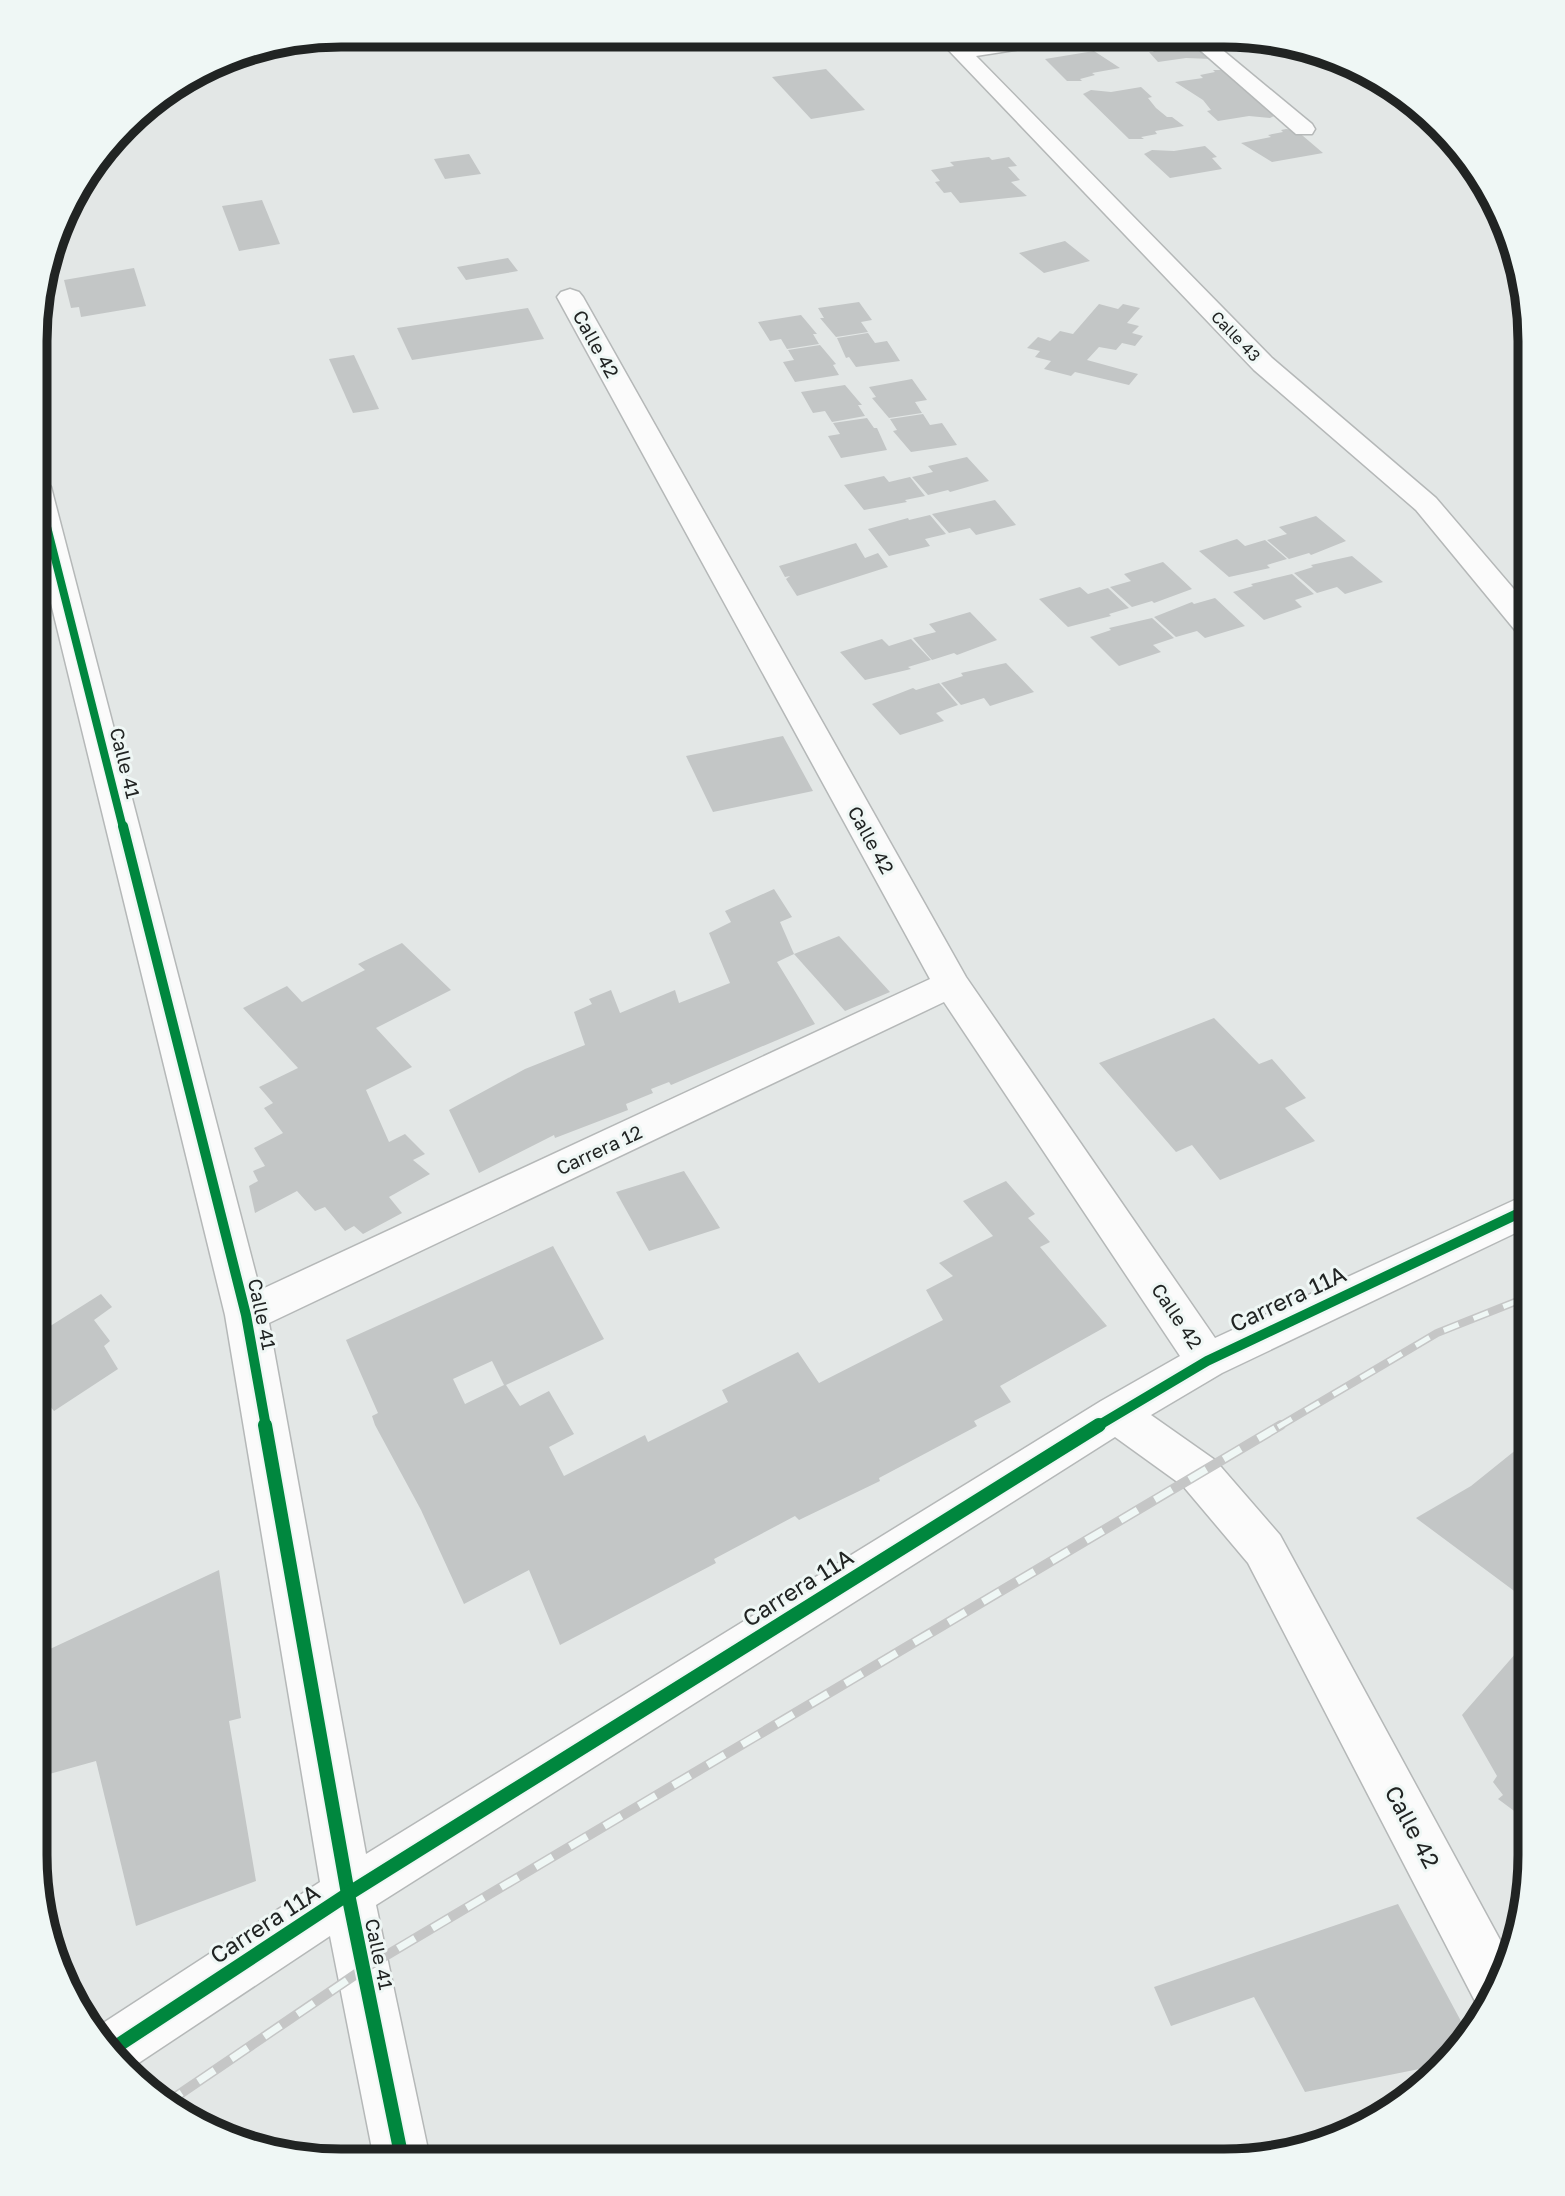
<svg xmlns="http://www.w3.org/2000/svg" width="1565" height="2196" viewBox="0 0 1565 2196" font-family="'Golos Text',sans-serif">
  <style>
    .building { fill: #c3c6c6; fill-rule: evenodd }
    .lines { fill: none; stroke-linecap: round; stroke-linejoin: round }
    .street-casing { stroke: #b5b8b8; stroke-width: 3 }
    .street { fill: #fbfbfb; fill-rule: evenodd }
    .rail-far1-casing { stroke: #c5c6c6; stroke-width: 8 }
    .rail-casing { stroke: #c5c6c6; stroke-width: 10 }
    .rail-far1 { stroke: #eff7f5; stroke-width: 5; stroke-dasharray: 16; stroke-linecap: butt }
    .rail { stroke: #eff7f5; stroke-width: 7; stroke-dasharray: 20; stroke-linecap: butt }
    .cycleway-far2-casing { stroke: #eff7f5; stroke-width: 11 }
    .cycleway-far1-casing { stroke: #eff7f5; stroke-width: 15 }
    .cycleway-casing { stroke: #eff7f5; stroke-width: 18 }
    .cycleway-far2 { stroke: #00873e; stroke-width: 8 }
    .cycleway-far1 { stroke: #00873e; stroke-width: 10 }
    .cycleway { stroke: #00873e; stroke-width: 14 }
    .labels { text-anchor: middle; stroke-width: 6; stroke-linejoin: round; paint-order: stroke }
    .far-street-label { font-size: 16px; fill: #212423; stroke: #eff7f5 }
    .street-label { font-size: 19px; fill: #212423; stroke: #eff7f5 }
    .near-street-label { font-size: 23px; fill: #212423; stroke: #eff7f5 }
    .rim { fill: none; stroke: #212423; stroke-width: 9 }
  </style>
  <rect width="100%" height="100%" fill="#e3e7e6"/>
  <g class="building">
    <path d="M 1179,37 L 1193,37 L 1212,59 L 1186,58 L 1158,62 L 1149,52 L 1154,52 L 1143,43 Z"/>
    <path d="M 1094,51 L 1120,68 L 1092,73 L 1095,75 L 1080,79 L 1082,81 L 1067,81 L 1045,59 Z"/>
    <path d="M 826,69 L 865,110 L 811,119 L 772,77 Z"/>
    <path d="M 1213,70 L 1227,70 L 1278,114 L 1270,118 L 1249,116 L 1218,121 L 1207,111 L 1211,110 L 1203,100 L 1175,82 L 1203,78 L 1200,75 L 1215,72 Z"/>
    <path d="M 1141,87 L 1152,97 L 1148,98 L 1156,108 L 1167,117 L 1172,117 L 1184,126 L 1155,131 L 1157,134 L 1141,137 L 1144,139 L 1129,139 L 1083,94 L 1091,90 L 1111,92 Z"/>
    <path d="M 1286,129 L 1296,130 L 1323,153 L 1272,162 L 1241,143 L 1271,137 L 1268,135 L 1283,132 L 1281,130 Z"/>
    <path d="M 1205,146 L 1217,157 L 1212,158 L 1222,169 L 1170,178 L 1144,154 L 1152,150 L 1174,151 Z"/>
    <path d="M 469,154 L 481,174 L 445,179 L 434,159 Z"/>
    <path d="M 989,157 L 992,160 L 1009,157 L 1017,166 L 1008,167 L 1020,180 L 1011,182 L 1027,196 L 960,203 L 951,192 L 944,193 L 935,182 L 940,181 L 931,170 L 954,166 L 950,162 Z"/>
    <path d="M 262,200 L 280,244 L 239,251 L 222,206 Z"/>
    <path d="M 1065,241 L 1090,261 L 1044,273 L 1019,253 Z"/>
    <path d="M 508,258 L 518,271 L 466,280 L 457,267 Z"/>
    <path d="M 134,268 L 146,306 L 81,317 L 79,307 L 71,308 L 64,280 Z"/>
    <path d="M 859,302 L 872,320 L 861,322 L 868,332 L 836,337 L 820,318 L 824,318 L 818,308 Z"/>
    <path d="M 1099,304 L 1118,309 L 1123,304 L 1140,308 L 1127,323 L 1139,326 L 1132,333 L 1143,336 L 1135,346 L 1122,343 L 1116,350 L 1099,347 L 1087,360 L 1138,374 L 1129,385 L 1075,372 L 1071,376 L 1044,369 L 1051,361 L 1035,357 L 1040,351 L 1027,348 L 1038,337 L 1050,341 L 1060,331 L 1073,334 Z"/>
    <path d="M 528,308 L 544,339 L 412,360 L 397,328 Z"/>
    <path d="M 801,315 L 817,334 L 813,334 L 819,344 L 787,349 L 781,339 L 770,341 L 758,322 Z"/>
    <path d="M 868,333 L 875,343 L 887,341 L 900,361 L 856,367 L 849,357 L 846,358 L 837,338 Z"/>
    <path d="M 820,345 L 836,364 L 833,365 L 839,375 L 795,382 L 783,362 L 794,360 L 788,350 Z"/>
    <path d="M 354,355 L 379,409 L 353,413 L 329,359 Z"/>
    <path d="M 912,379 L 927,400 L 915,402 L 922,413 L 889,418 L 872,398 L 876,397 L 869,387 Z"/>
    <path d="M 845,385 L 862,405 L 858,405 L 865,416 L 832,422 L 825,411 L 813,413 L 801,392 Z"/>
    <path d="M 923,414 L 930,425 L 942,423 L 957,445 L 911,452 L 893,431 L 897,430 L 890,419 Z"/>
    <path d="M 867,418 L 874,428 L 877,428 L 887,450 L 841,458 L 828,436 L 840,434 L 833,423 Z"/>
    <path d="M 967,457 L 989,481 L 950,492 L 948,490 L 928,495 L 912,477 L 933,472 L 928,466 Z"/>
    <path d="M 884,476 L 889,482 L 910,477 L 925,496 L 905,500 L 907,502 L 864,510 L 844,485 Z"/>
    <path d="M 995,500 L 1016,525 L 976,535 L 970,528 L 949,533 L 932,514 Z"/>
    <path d="M 930,515 L 946,534 L 925,539 L 930,546 L 889,556 L 868,529 L 908,518 L 909,520 Z"/>
    <path d="M 1316,516 L 1346,541 L 1311,555 L 1309,553 L 1289,559 L 1267,540 L 1287,534 L 1279,527 Z"/>
    <path d="M 1237,539 L 1245,546 L 1265,540 L 1287,559 L 1267,565 L 1270,568 L 1229,577 L 1199,551 Z"/>
    <path d="M 856,543 L 865,558 L 878,553 L 888,567 L 797,596 L 786,579 L 790,576 L 785,577 L 779,566 Z"/>
    <path d="M 1352,556 L 1383,582 L 1345,594 L 1337,587 L 1317,593 L 1294,573 L 1313,567 L 1311,565 Z"/>
    <path d="M 1163,562 L 1192,589 L 1154,603 L 1152,601 L 1132,607 L 1110,587 L 1131,581 L 1124,574 Z"/>
    <path d="M 1292,574 L 1314,594 L 1295,600 L 1302,607 L 1264,620 L 1233,592 L 1253,586 L 1251,584 Z"/>
    <path d="M 1080,587 L 1088,594 L 1108,588 L 1129,608 L 1109,614 L 1111,616 L 1068,627 L 1039,599 Z"/>
    <path d="M 1215,598 L 1245,626 L 1205,638 L 1197,631 L 1176,637 L 1154,617 L 1192,602 L 1194,604 Z"/>
    <path d="M 970,612 L 997,640 L 957,655 L 954,653 L 932,660 L 913,638 L 936,632 L 929,624 Z"/>
    <path d="M 1152,618 L 1174,638 L 1153,645 L 1161,652 L 1119,666 L 1090,637 L 1111,630 L 1109,628 Z"/>
    <path d="M 882,639 L 889,646 L 911,639 L 931,660 L 908,667 L 911,669 L 865,680 L 840,652 Z"/>
    <path d="M 1006,663 L 1034,692 L 990,706 L 984,698 L 961,705 L 941,683 L 963,676 L 961,673 Z"/>
    <path d="M 939,683 L 958,705 L 936,713 L 944,721 L 900,735 L 872,704 L 913,688 L 916,690 Z"/>
    <path d="M 783,736 L 813,791 L 713,812 L 686,756 Z"/>
    <path d="M 774,889 L 792,917 L 780,922 L 794,954 L 777,962 L 815,1024 L 671,1085 L 669,1082 L 651,1089 L 653,1093 L 626,1104 L 628,1110 L 555,1138 L 554,1135 L 479,1173 L 449,1110 L 525,1069 L 585,1045 L 574,1012 L 592,1004 L 589,999 L 611,990 L 620,1013 L 675,990 L 679,1003 L 730,983 L 709,933 L 731,922 L 725,911 Z"/>
    <path d="M 839,936 L 890,992 L 845,1011 L 794,954 Z"/>
    <path d="M 402,943 L 451,990 L 376,1028 L 412,1067 L 366,1090 L 389,1142 L 405,1134 L 425,1154 L 413,1160 L 430,1174 L 389,1197 L 402,1213 L 363,1234 L 354,1226 L 345,1231 L 325,1207 L 315,1211 L 297,1191 L 255,1213 L 249,1186 L 258,1181 L 253,1171 L 265,1166 L 254,1148 L 283,1133 L 264,1108 L 273,1103 L 259,1087 L 298,1068 L 243,1008 L 287,986 L 302,1002 L 365,970 L 358,964 Z"/>
    <path d="M 1214,1018 L 1259,1064 L 1272,1059 L 1306,1098 L 1285,1108 L 1315,1141 L 1220,1180 L 1192,1145 L 1176,1152 L 1099,1063 Z"/>
    <path d="M 684,1171 L 720,1228 L 649,1251 L 616,1192 Z"/>
    <path d="M 1006,1181 L 1035,1214 L 1028,1218 L 1050,1242 L 1040,1247 L 1107,1326 L 1000,1386 L 1011,1402 L 974,1421 L 977,1426 L 879,1478 L 880,1481 L 799,1520 L 795,1516 L 714,1559 L 716,1563 L 560,1645 L 529,1570 L 464,1604 L 421,1510 L 375,1425 L 372,1416 L 378,1413 L 346,1340 L 553,1246 L 604,1339 L 506,1385 L 520,1406 L 549,1391 L 574,1434 L 549,1447 L 564,1476 L 645,1435 L 648,1442 L 728,1402 L 722,1390 L 798,1352 L 819,1383 L 943,1320 L 926,1290 L 953,1276 L 939,1263 L 993,1236 L 963,1201 ZM 492,1361 L 504,1385 L 465,1404 L 453,1379 Z"/>
    <path d="M 101,1294 L 112,1307 L 94,1320 L 110,1341 L 104,1346 L 118,1369 L 54,1411 L 37,1390 L 47,1383 L 36,1368 L 36,1335 Z"/>
    <path d="M 1517,1449 L 1529,1458 L 1529,1602 L 1416,1518 L 1471,1486 Z"/>
    <path d="M 219,1570 L 241,1718 L 229,1721 L 256,1881 L 136,1926 L 96,1761 L 35,1778 L 35,1656 Z"/>
    <path d="M 1529,1638 L 1529,1822 L 1498,1799 L 1503,1795 L 1493,1782 L 1497,1776 L 1462,1715 Z"/>
    <path d="M 1398,1904 L 1469,2036 L 1444,2064 L 1305,2092 L 1254,1997 L 1171,2026 L 1154,1987 Z"/>
  </g>
  <g class="lines">
    <defs>
      <g id="street">
        <path d="M 936,37 L 958,37 L 965,45 L 1018,37 L 1071,37 L 1067,41 L 1060,43 L 976,56 L 1272,358 L 1436,498 L 1530,608 L 1530,637 L 1519,635 L 1416,510 L 1254,370 Z"/>
        <path d="M 1185,37 L 1208,38 L 1312,124 L 1315,129 L 1312,134 L 1296,134 Z"/>
        <path d="M 570,289 L 579,292 L 583,297 L 966,977 L 1215,1338 L 1530,1193 L 1530,1226 L 1222,1373 L 1151,1415 L 1215,1460 L 1280,1535 L 1511,1960 L 1486,2010 L 1478,2007 L 1248,1563 L 1183,1486 L 1115,1437 L 376,1905 L 430,2159 L 374,2159 L 330,1936 L 131,2068 L 97,2027 L 320,1882 L 225,1315 L 37,546 L 37,479 L 47,481 L 51,487 L 260,1290 L 930,979 L 557,297 L 561,292 ZM 944,1002 L 1180,1356 L 1101,1401 L 366,1854 L 269,1323 Z"/>
      </g>
    </defs>
    <use href="#street" class="street-casing"/>
    <use href="#street" class="street"/>
    <defs>
      <path id="rail-far1" d="M 1278,1427 L 1437,1333 L 1530,1296"/>
      <path id="rail" d="M 165,2104 L 365,1968 L 1281,1425"/>
    </defs>
    <use href="#rail-far1" class="rail-far1-casing"/>
    <use href="#rail" class="rail-casing"/>
    <use href="#rail-far1" class="rail-far1"/>
    <use href="#rail" class="rail"/>
    <defs>
      <path id="cycleway-far2" d="M 37,487 L 123,828"/>
      <g id="cycleway-far1">
        <path d="M 123,826 L 246,1315 L 266,1427"/>
        <path d="M 1096,1427 L 1207,1361 L 1530,1208"/>
      </g>
      <g id="cycleway">
        <path d="M 265,1425 L 348,1894 L 402,2159"/>
        <path d="M 114,2048 L 348,1894 L 1099,1425"/>
      </g>
    </defs>
    <use href="#cycleway-far2" class="cycleway-far2-casing"/>
    <use href="#cycleway-far1" class="cycleway-far1-casing"/>
    <use href="#cycleway" class="cycleway-casing"/>
    <use href="#cycleway-far2" class="cycleway-far2"/>
    <use href="#cycleway-far1" class="cycleway-far1"/>
    <use href="#cycleway" class="cycleway"/>
  </g>
  <g class="labels">
    <g class="far-street-label">
      <text transform="translate(1236 336) rotate(46)" y="6">Calle 43</text>
    </g>
    <g class="street-label">
      <text transform="translate(596 344) rotate(61)" y="7">Calle 42</text>
      <text transform="translate(125 763) rotate(76)" y="7">Calle 41</text>
      <text transform="translate(871 840) rotate(61)" y="7">Calle 42</text>
      <text transform="translate(599 1150) rotate(-25)" y="7">Carrera 12</text>
      <text transform="translate(262 1314) rotate(78)" y="7">Calle 41</text>
      <text transform="translate(1177 1316) rotate(56)" y="7">Calle 42</text>
      <text transform="translate(379 1954) rotate(78)" y="7">Calle 41</text>
    </g>
    <g class="near-street-label">
      <text transform="translate(1288 1299) rotate(-25)" y="8">Carrera 11A</text>
      <text transform="translate(798 1588) rotate(-32)" y="8">Carrera 11A</text>
      <text transform="translate(1412 1827) rotate(62)" y="8">Calle 42</text>
      <text transform="translate(265 1924) rotate(-33)" y="8">Carrera 11A</text>
    </g>
  </g>
  <path d="M0 0H1565V2196H0ZM341 47H1224A294 294 0 0 1 1518 341V1855A294 294 0 0 1 1224 2149H341A294 294 0 0 1 47 1855V341A294 294 0 0 1 341 47Z" fill="#eff7f5" fill-rule="evenodd"/>
  <path class="rim" d="M341 47H1224A294 294 0 0 1 1518 341V1855A294 294 0 0 1 1224 2149H341A294 294 0 0 1 47 1855V341A294 294 0 0 1 341 47Z"/>
</svg>
